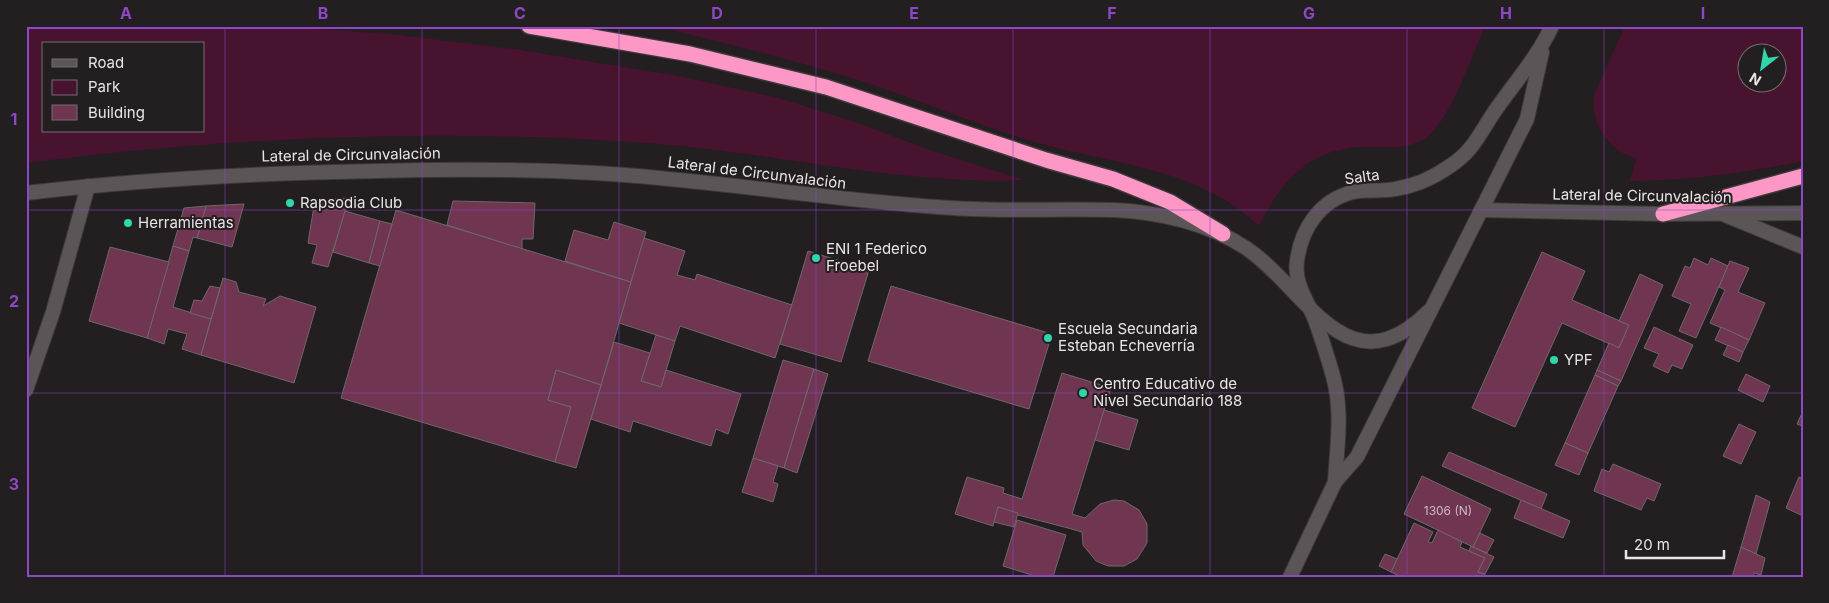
<svg xmlns="http://www.w3.org/2000/svg" width="1829" height="603" viewBox="0 0 1829 603" font-family="Inter,sans-serif">
  <style>
    .green { fill: #47132e; fill-rule: evenodd }
    .building { fill: #703551; stroke: #6f686a }
    .lines { fill: none; stroke-linecap: round; stroke-linejoin: round }
    .minor-casing { stroke: #3d393b; stroke-width: 16 }
    .tertiary-casing { stroke: #3d393b; stroke-width: 16 }
    .secondary-casing { stroke: #3d393b; stroke-width: 16 }
    .motorway-casing { stroke: #3d393b; stroke-width: 18 }
    .minor { stroke: #5c5558; stroke-width: 14 }
    .tertiary { stroke: #5c5558; stroke-width: 14 }
    .secondary { stroke: #5c5558; stroke-width: 14 }
    .motorway { stroke: #fd97c5; stroke-width: 15 }
    .grid { fill: none; stroke: #8c48c5; stroke-width: 1; stroke-opacity: 0.55 }
    .poi-dot { fill: #32d4a9; stroke: #231e20; stroke-width: 2 }
    .labels { text-anchor: middle; stroke-width: 4; stroke-linejoin: round; paint-order: stroke }
    .number-label { font-size: 12px; fill: #cbb9c2 }
    .street-label { font-size: 15px; fill: #e9e5e7; stroke: #231e20 }
    .poi-label { font-size: 15px; fill: #e9e5e7; stroke: #231e20; text-anchor: start }
    .neatline { fill: none; stroke: #8c48c5; stroke-width: 2 }
    .grid-label { font-size: 16px; text-anchor: middle; font-weight: bold; fill: #8c48c5 }
  </style>
  <rect width="100%" height="100%" fill="#231e20"/>
  <g class="green">
    <path d="M 26,26 L 274,26 L 391,34 L 515,49 L 679,76 L 779,98 L 852,121 L 936,152 L 1024,180 C 901,185 781,154 659,144 C 448,128 236,136 26,163 ZM 44,44 L 204,44 L 204,131 L 44,131 Z"/>
    <path d="M 656,26 L 1485,26 C 1472,55 1451,119 1427,137 C 1409,150 1390,147 1369,147 C 1312,146 1282,179 1259,226 C 1197,166 1106,164 1028,140 C 972,123 917,99 861,81 C 793,60 725,43 656,26 Z"/>
    <path d="M 1625,26 L 1803,26 L 1803,161 C 1746,173 1688,181 1630,181 L 1636,159 C 1608,150 1590,124 1594,95 ZM 1746,52 L 1776,52 L 1776,82 L 1746,82 Z"/>
  </g>
  <g class="building">
    <path d="M 349,198 L 328,267 L 312,263 L 317,245 L 308,243 L 315,200 Z"/>
    <path d="M 453,201 L 535,203 L 533,239 L 522,239 L 522,249 L 447,225 Z"/>
    <path d="M 244,204 L 232,247 L 197,238 L 206,206 Z"/>
    <path d="M 206,206 L 197,238 L 193,237 L 189,251 L 173,246 L 184,208 Z"/>
    <path d="M 396,210 L 631,282 L 601,385 L 556,370 L 548,400 L 571,407 L 555,462 L 341,398 Z"/>
    <path d="M 345,211 L 380,221 L 369,263 L 333,252 Z"/>
    <path d="M 380,221 L 392,224 L 380,266 L 369,263 Z"/>
    <path d="M 614,222 L 646,232 L 631,282 L 565,261 L 574,230 L 608,240 Z"/>
    <path d="M 644,238 L 685,251 L 677,275 L 695,280 L 697,274 L 792,305 L 775,358 L 680,326 L 675,341 L 619,323 Z"/>
    <path d="M 173,246 L 189,251 L 173,307 L 211,319 L 201,355 L 182,349 L 187,334 L 168,329 L 164,344 L 147,338 Z"/>
    <path d="M 110,247 L 169,262 L 147,338 L 89,321 Z"/>
    <path d="M 808,251 L 869,270 L 841,362 L 780,344 Z"/>
    <path d="M 1542,252 L 1585,271 L 1572,300 L 1629,325 L 1619,348 L 1562,323 L 1515,427 L 1472,408 Z"/>
    <path d="M 1694,258 L 1708,265 L 1711,258 L 1728,266 L 1696,338 L 1679,331 L 1691,304 L 1672,296 L 1685,266 L 1690,268 Z"/>
    <path d="M 1730,261 L 1749,268 L 1738,292 L 1765,303 L 1749,340 L 1710,323 L 1725,290 L 1719,287 Z"/>
    <path d="M 1640,274 L 1663,285 L 1621,381 L 1597,370 L 1609,343 L 1619,348 L 1629,325 L 1619,321 Z"/>
    <path d="M 223,278 L 236,282 L 239,292 L 266,299 L 263,306 L 280,296 L 316,307 L 294,383 L 201,355 Z"/>
    <path d="M 210,286 L 220,288 L 211,319 L 190,313 L 194,300 L 202,301 Z"/>
    <path d="M 891,286 L 1052,334 L 1029,409 L 868,361 Z"/>
    <path d="M 1654,327 L 1693,345 L 1682,369 L 1672,365 L 1668,373 L 1653,366 L 1659,354 L 1644,348 Z"/>
    <path d="M 1721,327 L 1749,340 L 1743,352 L 1715,340 Z"/>
    <path d="M 656,335 L 675,341 L 661,387 L 641,381 Z"/>
    <path d="M 614,342 L 650,353 L 641,381 L 661,387 L 666,370 L 741,394 L 728,434 L 716,429 L 711,446 L 633,421 L 630,432 L 591,419 Z"/>
    <path d="M 1728,345 L 1743,352 L 1739,362 L 1723,355 Z"/>
    <path d="M 783,360 L 814,369 L 784,468 L 753,458 Z"/>
    <path d="M 814,369 L 828,374 L 797,473 L 784,468 Z"/>
    <path d="M 556,370 L 601,385 L 576,468 L 555,462 L 571,407 L 548,400 Z"/>
    <path d="M 1597,370 L 1621,381 L 1618,386 L 1595,375 Z"/>
    <path d="M 1062,373 L 1111,388 L 1072,514 L 1085,518 L 1100,504 L 1114,500 L 1124,501 L 1139,510 L 1147,524 L 1147,543 L 1137,559 L 1124,566 L 1108,566 L 1096,561 L 1083,545 L 1082,532 L 1068,528 L 1018,515 L 998,507 L 993,526 L 955,514 L 967,477 L 1004,488 L 1003,493 L 1022,499 Z"/>
    <path d="M 1746,374 L 1770,386 L 1763,402 L 1738,390 Z"/>
    <path d="M 1595,375 L 1618,386 L 1588,453 L 1565,443 Z"/>
    <path d="M 1104,410 L 1138,420 L 1129,450 L 1095,440 Z"/>
    <path d="M 1803,411 L 1803,426 L 1802,426 L 1797,424 Z"/>
    <path d="M 1739,424 L 1756,432 L 1741,464 L 1723,456 Z"/>
    <path d="M 1565,443 L 1588,453 L 1579,475 L 1555,465 Z"/>
    <path d="M 1449,452 L 1547,494 L 1541,509 L 1442,466 Z"/>
    <path d="M 753,458 L 778,466 L 773,482 L 778,484 L 773,502 L 742,492 Z"/>
    <path d="M 1613,464 L 1661,484 L 1654,501 L 1647,498 L 1641,510 L 1594,491 L 1602,469 L 1609,472 Z"/>
    <path d="M 1422,476 L 1491,509 L 1473,547 L 1404,514 Z"/>
    <path d="M 1799,477 L 1803,479 L 1803,516 L 1786,508 Z"/>
    <path d="M 1756,495 L 1770,502 L 1756,554 L 1741,547 Z"/>
    <path d="M 1521,500 L 1570,521 L 1563,538 L 1514,518 Z"/>
    <path d="M 998,507 L 1018,513 L 1014,527 L 994,522 Z"/>
    <path d="M 1017,520 L 1066,535 L 1053,577 L 1038,577 L 1003,566 Z"/>
    <path d="M 1414,523 L 1433,532 L 1428,542 L 1432,543 L 1438,530 L 1462,542 L 1460,547 L 1485,558 L 1478,572 L 1485,574 L 1484,577 L 1401,577 L 1391,572 Z"/>
    <path d="M 1480,533 L 1494,540 L 1487,553 L 1473,547 Z"/>
    <path d="M 1471,546 L 1494,557 L 1485,574 L 1478,572 L 1485,558 L 1469,551 Z"/>
    <path d="M 1741,547 L 1765,558 L 1761,575 L 1754,573 L 1753,577 L 1732,577 Z"/>
    <path d="M 1385,554 L 1397,559 L 1391,572 L 1379,566 Z"/>
  </g>
  <g class="lines">
    <defs>
      <g id="minor">
        <path d="M 1725,215 L 1803,247"/>
        <path d="M 26,390 L 53,312 L 88,186"/>
      </g>
      <g id="tertiary">
        <path d="M 26,193 C 143,179 259,173 377,171 C 450,169 523,169 596,173 C 716,180 834,201 953,208 C 1007,212 1060,208 1114,210 C 1159,212 1208,223 1246,248 C 1306,288 1347,393 1429,311"/>
        <path d="M 1481,210 L 1663,214 L 1803,213"/>
      </g>
      <g id="secondary">
        <path d="M 1335,482 C 1337,447 1343,411 1333,376 C 1327,355 1321,335 1313,315 C 1305,297 1294,282 1297,261 C 1301,229 1320,200 1353,192 C 1366,189 1381,192 1395,189 C 1415,186 1433,178 1450,166 C 1475,150 1481,130 1497,108 C 1516,81 1538,56 1552,26"/>
        <path d="M 1290,577 L 1335,482 L 1357,457 L 1527,119 L 1542,52"/>
      </g>
      <g id="motorway">
        <path d="M 529,26 L 690,54 L 826,87 L 1046,160 L 1113,179 L 1170,202 L 1223,234"/>
        <path d="M 1663,214 L 1803,176"/>
      </g>
    </defs>
    <use href="#minor" class="minor-casing"/>
    <use href="#tertiary" class="tertiary-casing"/>
    <use href="#secondary" class="secondary-casing"/>
    <use href="#motorway" class="motorway-casing"/>
    <use href="#minor" class="minor"/>
    <use href="#tertiary" class="tertiary"/>
    <use href="#secondary" class="secondary"/>
    <use href="#motorway" class="motorway"/>
  </g>
  <path class="grid" d="M 225,26 L 225,577M 422,26 L 422,577M 619,26 L 619,577M 816,26 L 816,577M 1013,26 L 1013,577M 1210,26 L 1210,577M 1407,26 L 1407,577M 1604,26 L 1604,577M 26,210 L 1803,210M 26,393 L 1803,393"/>
  <g class="poi-dot">
    <circle cx="290" cy="203" r="5"/>
    <circle cx="128" cy="223" r="5"/>
    <circle cx="816" cy="258" r="5"/>
    <circle cx="1048" cy="338" r="5"/>
    <circle cx="1554" cy="360" r="5"/>
    <circle cx="1083" cy="393" r="5"/>
  </g>
  <g class="labels">
    <g class="number-label">
      <text x="1448" y="515">1306 (N)</text>
    </g>
    <g class="street-label">
      <text transform="translate(351 155) rotate(-1)" y="5">Lateral de Circunvalación</text>
      <text transform="translate(757 173) rotate(7)" y="5">Lateral de Circunvalación</text>
      <text transform="translate(1362 177) rotate(-8)" y="5">Salta</text>
      <text transform="translate(1642 196) rotate(1)" y="5">Lateral de Circunvalación</text>
    </g>
    <g class="poi-label">
      <text x="300" y="208">Rapsodia Club</text>
      <text x="138" y="228">Herramientas</text>
      <text x="826" y="254">ENI 1 Federico<tspan x="826" dy="17">Froebel</tspan></text>
      <text x="1058" y="334">Escuela Secundaria<tspan x="1058" dy="17">Esteban Echeverría</tspan></text>
      <text x="1564" y="365">YPF</text>
      <text x="1093" y="389">Centro Educativo de<tspan x="1093" dy="17">Nivel Secundario 188</tspan></text>
    </g>
  </g>
  <rect width="1829" height="603" fill="none" stroke="#231e20" stroke-width="55"/>
  <rect x="42" y="42" width="162" height="90" fill="#231e20" stroke="#726e70"/>
  <rect x="52" y="59" width="25" height="8" fill="#5c5558" stroke="#726e70"/>
  <text x="88" y="68" font-size="15" fill="#e9e5e7">Road</text>
  <rect x="52" y="80" width="25" height="15" fill="#47132e" stroke="#726e70"/>
  <text x="88" y="92" font-size="15" fill="#e9e5e7">Park</text>
  <rect x="52" y="105" width="25" height="15" fill="#703551" stroke="#726e70"/>
  <text x="88" y="118" font-size="15" fill="#e9e5e7">Building</text>
  <g transform="translate(1762 68) rotate(211)"><circle r="24" fill="#231e20" stroke="#726e70"/>
  <path d="M0-4L9 19L0 12L-9 19Z" fill="#32d4a9"/>
  <text y="-8" font-size="14" font-weight="bold" text-anchor="middle" fill="#e9e5e7">N</text>
  </g>
  <path d="M1626 550v8h98v-8" fill="none" stroke="#e9e5e7" stroke-width="2.5"/>
  <text x="1634" y="550" font-size="15" fill="#e9e5e7" stroke="#231e20" stroke-width="4" paint-order="stroke">20 m</text>
  <rect x="28" y="28" width="1774" height="548" class="neatline"/>
  <g class="grid-label">
    <text x="126" y="19">A</text>
    <text x="323" y="19">B</text>
    <text x="520" y="19">C</text>
    <text x="717" y="19">D</text>
    <text x="914" y="19">E</text>
    <text x="1112" y="19">F</text>
    <text x="1309" y="19">G</text>
    <text x="1506" y="19">H</text>
    <text x="1703" y="19">I</text>
    <text x="14" y="125">1</text>
    <text x="14" y="307">2</text>
    <text x="14" y="490">3</text>
  </g>
</svg>
